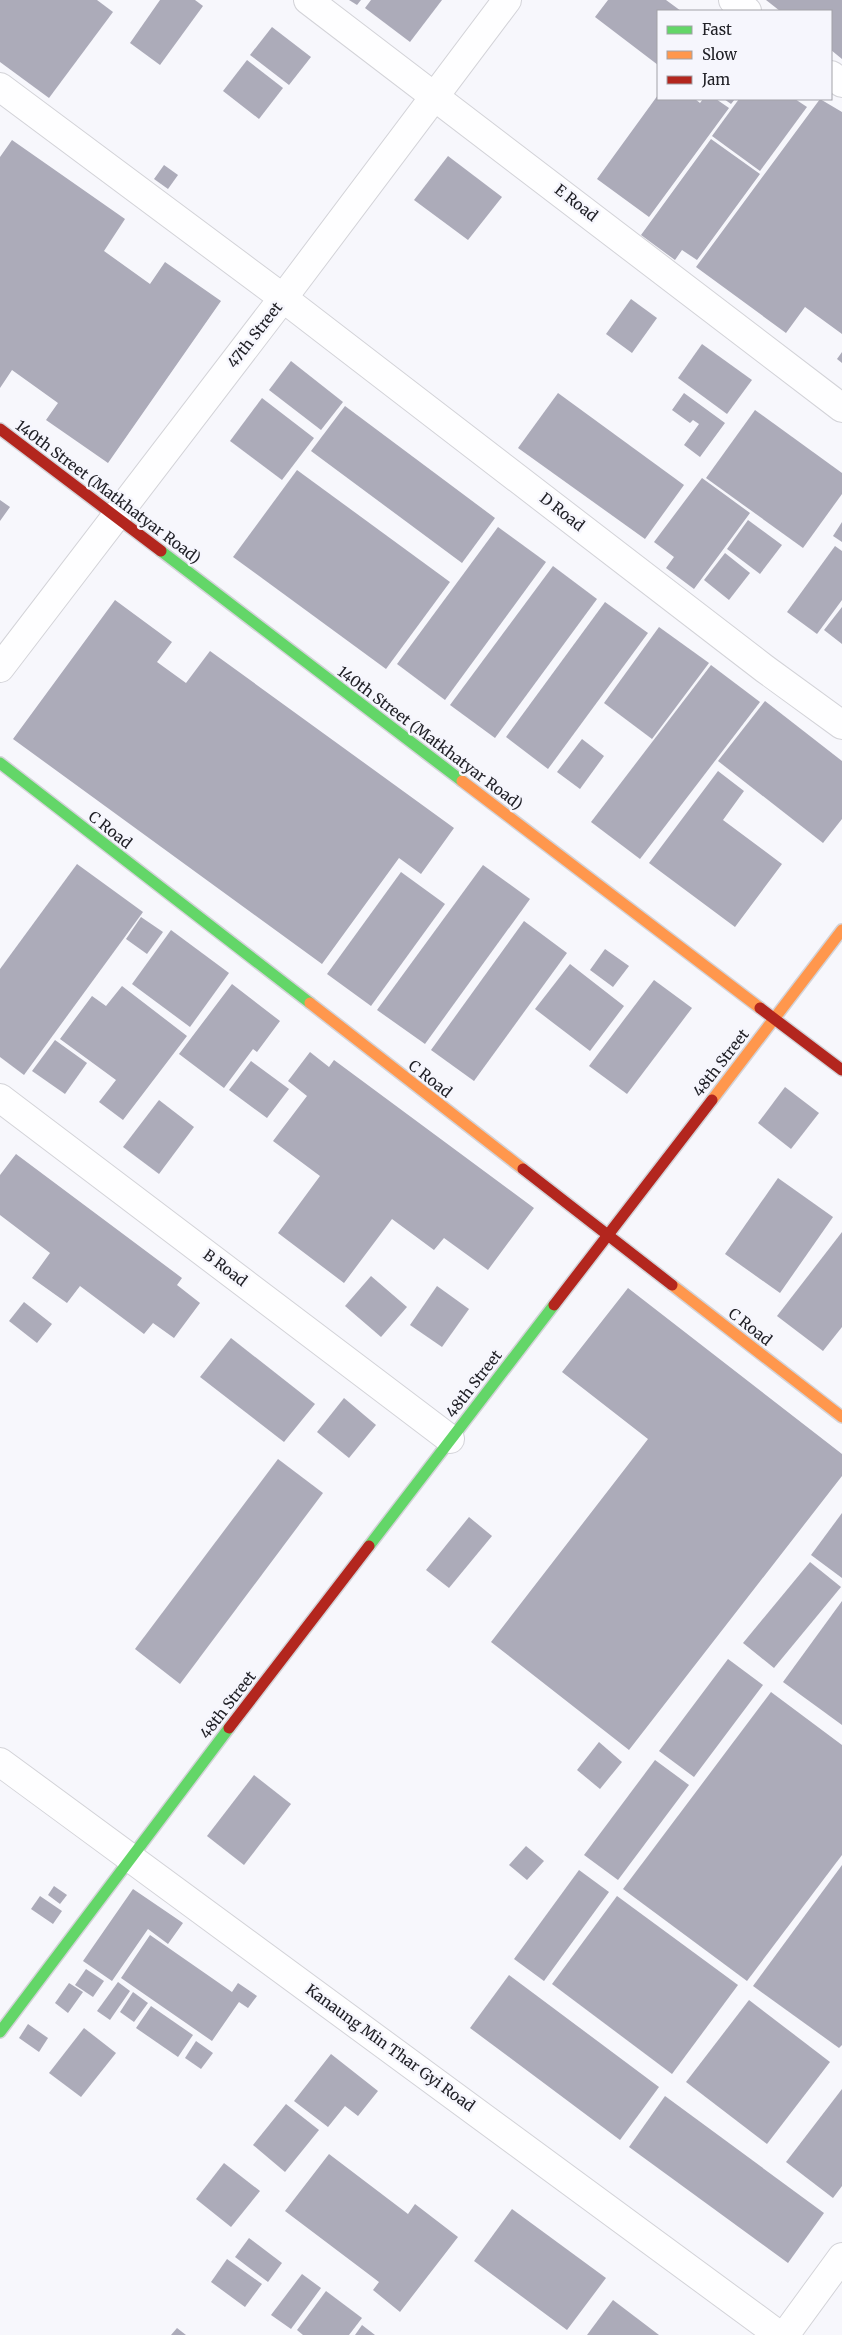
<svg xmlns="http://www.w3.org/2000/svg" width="842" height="2335" viewBox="0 0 842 2335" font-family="Merriweather,serif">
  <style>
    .building { fill: #acabb9 }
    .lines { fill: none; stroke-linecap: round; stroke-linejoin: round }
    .street-casing { stroke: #d3d3d8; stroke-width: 30 }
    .fast-casing { stroke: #d3d3d8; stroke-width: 14 }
    .slow-casing { stroke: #d3d3d8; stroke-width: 14 }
    .jam-casing { stroke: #d3d3d8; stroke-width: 14 }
    .street { stroke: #fefeff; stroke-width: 28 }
    .fast { stroke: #63d668; stroke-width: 11 }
    .slow { stroke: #ff974d; stroke-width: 11 }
    .jam { stroke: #b3261e; stroke-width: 11 }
    .labels { text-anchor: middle; stroke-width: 5; stroke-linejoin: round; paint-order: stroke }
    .street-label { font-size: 15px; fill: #212127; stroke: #f6f6fd }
  </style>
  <rect width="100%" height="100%" fill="#f7f7fc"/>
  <g class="building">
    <path d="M 0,0 L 97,0 L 113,12 L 49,98 L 0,62 Z"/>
    <path d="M 160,0 L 195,0 L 203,6 L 160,65 L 130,43 Z"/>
    <path d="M 349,0 L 361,0 L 357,5 Z"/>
    <path d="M 371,0 L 442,0 L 410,42 L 365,8 Z"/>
    <path d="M 608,0 L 666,0 L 681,11 L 658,11 L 658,65 L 595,17 Z"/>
    <path d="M 766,0 L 842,0 L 842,59 L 831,50 L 831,11 L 780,11 Z"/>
    <path d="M 272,27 L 311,57 L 289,85 L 250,55 Z"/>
    <path d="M 247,60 L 283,88 L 259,119 L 223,91 Z"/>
    <path d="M 658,95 L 658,99 L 695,99 L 700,103 L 703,99 L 716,99 L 729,108 L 649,217 L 597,179 Z"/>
    <path d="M 724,99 L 735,99 L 731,104 Z"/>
    <path d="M 739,99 L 795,99 L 807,107 L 760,171 L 712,136 Z"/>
    <path d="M 820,99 L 842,112 L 842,334 L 805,307 L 786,333 L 696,267 Z"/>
    <path d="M 711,139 L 760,174 L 697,260 L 682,250 L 675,260 L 641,235 Z"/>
    <path d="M 12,140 L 125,219 L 104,251 L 150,284 L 165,262 L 221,301 L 108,463 L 46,420 L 58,403 L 12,370 L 0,388 L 0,157 Z"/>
    <path d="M 448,156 L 502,197 L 468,240 L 414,200 Z"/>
    <path d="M 164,165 L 178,175 L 168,189 L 154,179 Z"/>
    <path d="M 631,299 L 657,318 L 632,353 L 606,334 Z"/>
    <path d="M 702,344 L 752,380 L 727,414 L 678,378 Z"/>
    <path d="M 842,352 L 842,363 L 837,359 Z"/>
    <path d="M 291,361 L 343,402 L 321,430 L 269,390 Z"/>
    <path d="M 558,393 L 684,485 L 645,539 L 518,448 Z"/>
    <path d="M 684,393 L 725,423 L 700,457 L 684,445 L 699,424 L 693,420 L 690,423 L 672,410 Z"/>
    <path d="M 262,398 L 314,438 L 282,480 L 230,441 Z"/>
    <path d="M 345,406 L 495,518 L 462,563 L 311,451 Z"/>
    <path d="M 755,410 L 842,473 L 842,494 L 803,548 L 706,478 Z"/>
    <path d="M 297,470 L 450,582 L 386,669 L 233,557 Z"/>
    <path d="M 702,478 L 750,513 L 694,589 L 666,568 L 674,557 L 654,542 Z"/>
    <path d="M 0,500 L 10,507 L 0,521 Z"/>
    <path d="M 748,520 L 782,545 L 760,574 L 727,549 Z"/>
    <path d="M 842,522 L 842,542 L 833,536 Z"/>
    <path d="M 498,527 L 546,562 L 445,700 L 397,664 Z"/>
    <path d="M 835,546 L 842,551 L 842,600 L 817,634 L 787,612 Z"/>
    <path d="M 725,553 L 750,573 L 729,600 L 704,580 Z"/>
    <path d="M 553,566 L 597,599 L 495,738 L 450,705 Z"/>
    <path d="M 115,600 L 172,642 L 157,662 L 186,683 L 210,651 L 454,828 L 421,874 L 399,858 L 322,964 L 13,739 Z"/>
    <path d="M 605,602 L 648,633 L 548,769 L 506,737 Z"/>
    <path d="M 842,607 L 842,644 L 824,630 Z"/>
    <path d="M 659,627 L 709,663 L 652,739 L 604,703 Z"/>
    <path d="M 711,665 L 760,702 L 640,859 L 591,822 Z"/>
    <path d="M 765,701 L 842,761 L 842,819 L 823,843 L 718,761 Z"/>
    <path d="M 582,739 L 604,756 L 580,789 L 557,772 Z"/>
    <path d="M 718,771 L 744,791 L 723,820 L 782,864 L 735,927 L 649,863 Z"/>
    <path d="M 77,864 L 143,912 L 24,1075 L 0,1057 L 0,969 Z"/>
    <path d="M 483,865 L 530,899 L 425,1044 L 377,1010 Z"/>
    <path d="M 401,872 L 445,904 L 371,1006 L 327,974 Z"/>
    <path d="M 141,917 L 163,932 L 147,954 L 126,939 Z"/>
    <path d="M 524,921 L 567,953 L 474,1081 L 431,1050 Z"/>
    <path d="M 171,930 L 229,973 L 190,1027 L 132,984 Z"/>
    <path d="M 605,949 L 629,966 L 613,987 L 590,970 Z"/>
    <path d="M 570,964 L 624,1006 L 590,1051 L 535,1009 Z"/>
    <path d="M 654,980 L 692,1008 L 627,1094 L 589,1066 Z"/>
    <path d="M 232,984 L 280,1021 L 257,1052 L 253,1049 L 224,1088 L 179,1054 Z"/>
    <path d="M 122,986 L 187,1036 L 123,1120 L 99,1102 L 116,1080 L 60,1039 L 92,996 L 106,1006 Z"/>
    <path d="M 55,1040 L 87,1063 L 65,1094 L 32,1071 Z"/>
    <path d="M 310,1052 L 329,1067 L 334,1060 L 534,1208 L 488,1270 L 444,1238 L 434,1250 L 392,1219 L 344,1283 L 278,1233 L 320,1176 L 273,1141 L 307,1096 L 288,1081 Z"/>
    <path d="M 251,1061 L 289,1089 L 267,1118 L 229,1090 Z"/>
    <path d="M 785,1087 L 819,1113 L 791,1149 L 758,1123 Z"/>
    <path d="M 159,1100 L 194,1127 L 159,1174 L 123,1147 Z"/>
    <path d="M 16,1154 L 182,1278 L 177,1285 L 200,1303 L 174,1338 L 153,1323 L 144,1334 L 80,1286 L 67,1303 L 32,1278 L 50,1253 L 0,1215 L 0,1175 Z"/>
    <path d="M 778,1178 L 833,1217 L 780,1293 L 725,1254 Z"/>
    <path d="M 842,1232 L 842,1327 L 823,1351 L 777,1316 Z"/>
    <path d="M 371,1276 L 407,1307 L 381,1337 L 345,1306 Z"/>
    <path d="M 437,1286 L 469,1309 L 442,1347 L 410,1325 Z"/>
    <path d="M 628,1288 L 842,1454 L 842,1476 L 629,1750 L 491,1642 L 648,1439 L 562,1372 Z"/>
    <path d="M 24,1302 L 52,1324 L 37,1343 L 9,1321 Z"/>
    <path d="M 231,1338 L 315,1404 L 284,1442 L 200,1377 Z"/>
    <path d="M 344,1398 L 376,1425 L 349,1458 L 317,1432 Z"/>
    <path d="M 278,1459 L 323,1493 L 180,1684 L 135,1649 Z"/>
    <path d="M 842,1513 L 842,1578 L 811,1555 Z"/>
    <path d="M 469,1517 L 492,1536 L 449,1588 L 426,1570 Z"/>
    <path d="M 810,1562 L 841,1587 L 774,1668 L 743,1643 Z"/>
    <path d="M 842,1601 L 842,1725 L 783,1682 Z"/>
    <path d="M 728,1659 L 763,1685 L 694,1777 L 659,1751 Z"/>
    <path d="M 771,1692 L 842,1745 L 842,1855 L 747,1981 L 623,1889 Z"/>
    <path d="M 599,1742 L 622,1762 L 600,1789 L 577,1770 Z"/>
    <path d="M 655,1760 L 689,1785 L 618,1880 L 584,1855 Z"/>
    <path d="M 254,1775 L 291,1804 L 244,1865 L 207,1836 Z"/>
    <path d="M 526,1846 L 544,1861 L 527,1880 L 509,1865 Z"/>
    <path d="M 842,1865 L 842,2045 L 839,2048 L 753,1986 Z"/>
    <path d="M 579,1870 L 609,1892 L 544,1981 L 514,1959 Z"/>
    <path d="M 54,1886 L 67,1895 L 60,1904 L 48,1895 Z"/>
    <path d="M 133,1889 L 183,1923 L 168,1944 L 148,1929 L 112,1981 L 83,1961 Z"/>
    <path d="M 40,1896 L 62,1911 L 53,1924 L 31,1909 Z"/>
    <path d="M 617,1896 L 738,1985 L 672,2074 L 552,1984 Z"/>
    <path d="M 150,1935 L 232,1992 L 238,1983 L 257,1996 L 248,2008 L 239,2002 L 212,2041 L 121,1978 Z"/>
    <path d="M 86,1969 L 104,1981 L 93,1997 L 75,1985 Z"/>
    <path d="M 509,1975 L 659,2087 L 620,2140 L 470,2028 Z"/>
    <path d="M 118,1982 L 130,1991 L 110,2020 L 97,2011 Z"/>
    <path d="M 69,1983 L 83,1992 L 68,2013 L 55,2003 Z"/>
    <path d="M 133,1992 L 148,2003 L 134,2022 L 120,2012 Z"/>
    <path d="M 749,2000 L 830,2062 L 767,2144 L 686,2082 Z"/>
    <path d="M 151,2006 L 193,2035 L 178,2057 L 136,2028 Z"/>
    <path d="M 28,2024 L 48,2038 L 39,2052 L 19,2038 Z"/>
    <path d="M 84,2028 L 116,2053 L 81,2097 L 49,2073 Z"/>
    <path d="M 196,2041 L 213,2053 L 201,2069 L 185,2058 Z"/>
    <path d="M 331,2054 L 378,2091 L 358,2116 L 345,2106 L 328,2127 L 294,2101 Z"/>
    <path d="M 842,2089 L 842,2186 L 833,2198 L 786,2162 Z"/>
    <path d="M 665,2096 L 824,2213 L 788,2263 L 629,2147 Z"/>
    <path d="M 286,2104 L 319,2130 L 285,2172 L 253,2145 Z"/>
    <path d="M 329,2154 L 408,2214 L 415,2204 L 458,2237 L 400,2312 L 373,2290 L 379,2282 L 285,2211 Z"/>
    <path d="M 224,2163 L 260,2191 L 231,2227 L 196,2199 Z"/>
    <path d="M 512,2209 L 606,2278 L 567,2330 L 474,2261 Z"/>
    <path d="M 249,2238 L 282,2263 L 268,2282 L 235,2257 Z"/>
    <path d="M 227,2259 L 262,2284 L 245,2307 L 211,2282 Z"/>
    <path d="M 302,2274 L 321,2288 L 291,2329 L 271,2315 Z"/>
    <path d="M 326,2291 L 362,2318 L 349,2335 L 303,2335 L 297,2330 Z"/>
    <path d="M 613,2300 L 659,2335 L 587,2335 Z"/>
    <path d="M 362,2325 L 375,2335 L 355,2335 Z"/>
    <path d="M 177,2328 L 186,2335 L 171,2335 Z"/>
  </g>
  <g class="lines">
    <defs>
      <g id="street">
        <path d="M 308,0 L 842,408"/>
        <path d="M 733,0 L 747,11"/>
        <path d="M 831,75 L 842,83"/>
        <path d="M 0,87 L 283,298 L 765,669 L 842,725"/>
        <path d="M 0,668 L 283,298 L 507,0"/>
        <path d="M 0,1098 L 450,1439"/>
        <path d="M 0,1762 L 779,2335"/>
        <path d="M 785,2335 L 842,2257"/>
      </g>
      <g id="fast">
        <path d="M 161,551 L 462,781"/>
        <path d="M 0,763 L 310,1003"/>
        <path d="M 369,1546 L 554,1305"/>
        <path d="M 0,2032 L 229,1728"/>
      </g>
      <g id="slow">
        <path d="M 462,781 L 760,1008"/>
        <path d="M 310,1003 L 523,1169"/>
        <path d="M 712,1100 L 842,930"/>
        <path d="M 672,1285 L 842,1417"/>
      </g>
      <g id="jam">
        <path d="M 0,429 L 161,551"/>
        <path d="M 760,1008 L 842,1070"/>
        <path d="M 523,1169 L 672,1285"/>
        <path d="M 554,1305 L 712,1100"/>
        <path d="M 229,1728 L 369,1546"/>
      </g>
    </defs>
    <use href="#street" class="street-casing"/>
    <use href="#fast" class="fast-casing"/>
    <use href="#slow" class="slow-casing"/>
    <use href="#jam" class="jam-casing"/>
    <use href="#street" class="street"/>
    <use href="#fast" class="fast"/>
    <use href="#slow" class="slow"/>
    <use href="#jam" class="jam"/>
  </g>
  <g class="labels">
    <g class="street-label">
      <text transform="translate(576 203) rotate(38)" y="5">E Road</text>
      <text transform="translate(255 335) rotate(-52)" y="5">47th Street</text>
      <text transform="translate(108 492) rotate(37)" y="5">140th Street (Matkhatyar Road)</text>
      <text transform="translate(562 512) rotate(38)" y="5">D Road</text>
      <text transform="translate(430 738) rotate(37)" y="5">140th Street (Matkhatyar Road)</text>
      <text transform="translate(110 830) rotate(38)" y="5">C Road</text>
      <text transform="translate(721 1063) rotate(-52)" y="5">48th Street</text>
      <text transform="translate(430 1079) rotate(38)" y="5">C Road</text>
      <text transform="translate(225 1268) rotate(37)" y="5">B Road</text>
      <text transform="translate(750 1327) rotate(38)" y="5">C Road</text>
      <text transform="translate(474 1384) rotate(-52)" y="5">48th Street</text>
      <text transform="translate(228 1705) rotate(-52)" y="5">48th Street</text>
      <text transform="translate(390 2048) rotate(36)" y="5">Kanaung Min Thar Gyi Road</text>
    </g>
  </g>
  <rect x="657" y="10" width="175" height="90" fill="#f6f6fd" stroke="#a1a1a7"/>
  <rect x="667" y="26" width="25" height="8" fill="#63d668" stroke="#a1a1a7"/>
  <text x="702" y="35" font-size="15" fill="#212127">Fast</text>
  <rect x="667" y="51" width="25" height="8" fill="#ff974d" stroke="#a1a1a7"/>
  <text x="702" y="60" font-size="15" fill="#212127">Slow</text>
  <rect x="667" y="76" width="25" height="8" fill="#b3261e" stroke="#a1a1a7"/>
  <text x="702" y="85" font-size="15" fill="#212127">Jam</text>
</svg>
